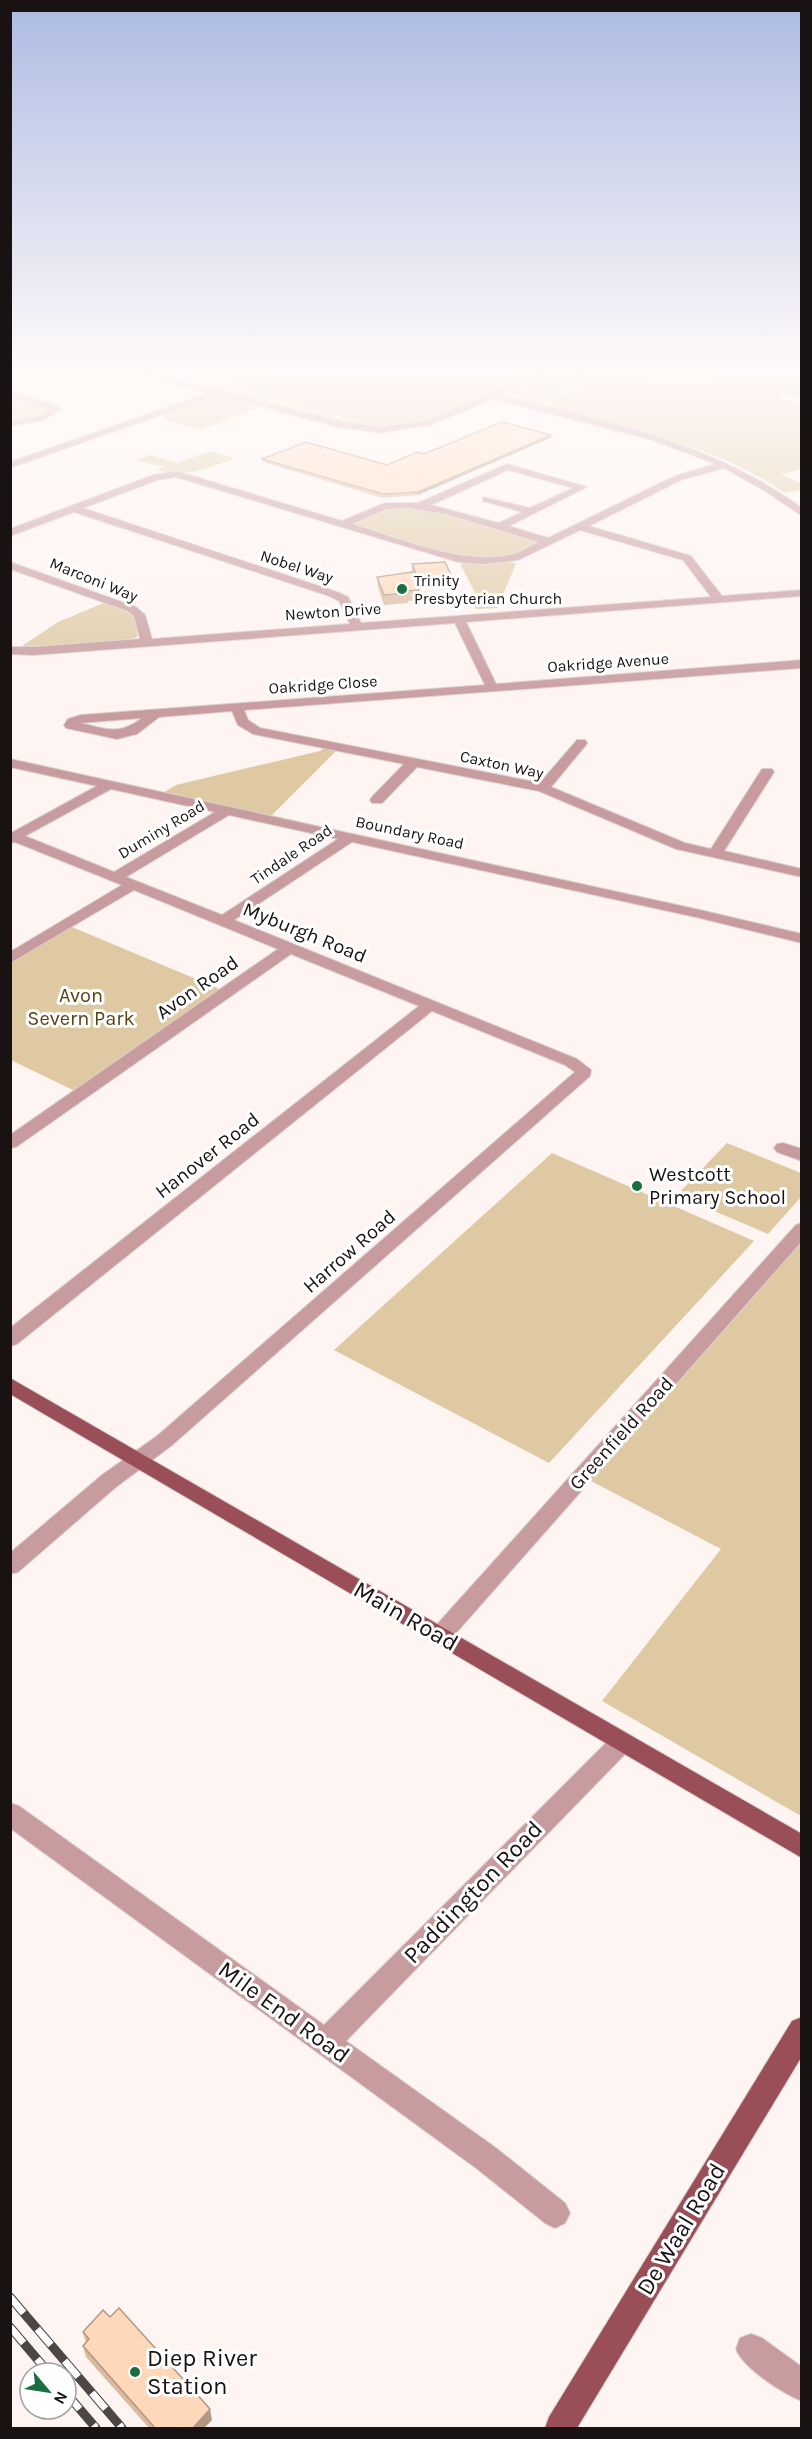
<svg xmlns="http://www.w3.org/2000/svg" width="812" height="2439" viewBox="0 0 812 2439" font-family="Karla,sans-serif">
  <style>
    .green { fill: #dec9a3 }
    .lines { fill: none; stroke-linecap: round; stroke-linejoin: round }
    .minor-casing { stroke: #d9d0ce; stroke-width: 2 }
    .major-casing { stroke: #d9d0ce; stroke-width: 2 }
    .minor { fill: #c89b9f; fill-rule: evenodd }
    .major { fill: #994e58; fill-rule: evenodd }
    .rail-casing { stroke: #4c4645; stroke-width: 9 }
    .rail { stroke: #fff; stroke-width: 7; stroke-dasharray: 21; stroke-linecap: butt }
    .wall { fill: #dbbaa0 }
    .shaded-wall { fill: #b29782 }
    .building { fill: #ffd8ba; stroke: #b29782; stroke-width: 1.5 }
    .poi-dot { fill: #1b6e40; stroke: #fff; stroke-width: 2 }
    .labels { text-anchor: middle; stroke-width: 6; stroke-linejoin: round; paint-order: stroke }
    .far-street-label { font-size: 16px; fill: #181312; stroke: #fff }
    .far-poi-label { font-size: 16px; fill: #181312; stroke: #fff; text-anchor: start }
    .street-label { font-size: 20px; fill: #181312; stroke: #fff }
    .park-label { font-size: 20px; fill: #5a4313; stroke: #fff }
    .poi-label { font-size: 20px; fill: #181312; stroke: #fff; text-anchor: start }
    .near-street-label { font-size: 24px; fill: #181312; stroke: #fff }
    .near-poi-label { font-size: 24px; fill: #181312; stroke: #fff; text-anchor: start }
  </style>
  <rect width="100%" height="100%" fill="#fef4f2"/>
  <g class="green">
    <path d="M 262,371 L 269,371 L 224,388 L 348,421 L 351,420 L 233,389 L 233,387 L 275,371 L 546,371 L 434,421 L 367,429 L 207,389 Z"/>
    <path d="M 554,371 L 578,371 L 574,377 L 561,381 L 570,384 L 570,387 L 541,405 L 507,396 Z"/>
    <path d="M 713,371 L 801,371 L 801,398 L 783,394 L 777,397 L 801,403 L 801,469 L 781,475 L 801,483 L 801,490 L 785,493 C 714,444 625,427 543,406 L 573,388 L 580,388 L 587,377 L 711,386 Z"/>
    <path d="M 10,394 L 53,407 L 49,414 L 11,423 Z"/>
    <path d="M 223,397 L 261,407 L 201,430 L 164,419 L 162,416 L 213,398 Z"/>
    <path d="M 211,451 L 235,458 C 209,468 186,478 158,470 L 163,467 L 137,460 L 150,455 L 177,463 Z"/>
    <path d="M 413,505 L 548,541 L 514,558 L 471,561 L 343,524 L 380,507 Z"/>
    <path d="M 509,561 L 516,564 L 497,608 L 476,609 L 466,597 L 476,594 L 461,566 L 462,562 Z"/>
    <path d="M 106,602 C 124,609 141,614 137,637 L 127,641 L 19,648 L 58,622 Z"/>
    <path d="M 324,748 L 337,750 L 270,817 L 163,793 L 176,785 L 320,751 Z"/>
    <path d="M 67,925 L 227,992 L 81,1094 L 11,1060 L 10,959 Z"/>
    <path d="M 727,1143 L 801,1173 L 801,1197 L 768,1234 L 677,1195 Z"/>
    <path d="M 552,1153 L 754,1241 L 549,1463 L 334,1350 Z"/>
    <path d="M 801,1243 L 802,1816 L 801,1816 L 602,1701 L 721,1549 L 591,1481 Z"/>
  </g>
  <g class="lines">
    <defs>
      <g id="minor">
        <path d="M 132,371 L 145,371 L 334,420 L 380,427 L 425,421 L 540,371 L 550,371 L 526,385 L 501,395 C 610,422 709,441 802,508 L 802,516 L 765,491 L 724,468 L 681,480 L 589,526 L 691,556 L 722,596 L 802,590 L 802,596 L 466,622 L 496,684 L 802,660 L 802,668 L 244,710 L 248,720 L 260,728 L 540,783 L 577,740 L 585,740 L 587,743 L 585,746 L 551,787 L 685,843 L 711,849 L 762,769 L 772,769 L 774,772 L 724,851 L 802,869 L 802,877 L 676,849 L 539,791 L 417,767 L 382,803 L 372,803 L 370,800 L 372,797 L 404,764 L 253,734 L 238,725 L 232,711 L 159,717 L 137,734 L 117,739 L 66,728 L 64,725 L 68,719 L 81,715 L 485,685 L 455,623 L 34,655 L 10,654 L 10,647 L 34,647 L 140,639 L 134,616 L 128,611 L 10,569 L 10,562 L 136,607 L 145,615 L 152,639 L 350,624 L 339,601 L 329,596 L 74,512 L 10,536 L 10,529 L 153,475 L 176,471 L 342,521 L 385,503 L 418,503 L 507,464 L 587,487 L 509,526 L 548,538 L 675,476 L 716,464 L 652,440 L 493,399 L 430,425 L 380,433 L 334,426 L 218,395 L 10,468 L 10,462 L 208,393 ZM 508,470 L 573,488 L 530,508 L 483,497 L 483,501 L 522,512 L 499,523 L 431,505 ZM 176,477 L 458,562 L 484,564 L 518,560 L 580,530 L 683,560 L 711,597 L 361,623 L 348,597 L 337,592 L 83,508 L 158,480 ZM 408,508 L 446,514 L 539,542 C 530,546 520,553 510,555 C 459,565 400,538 352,524 L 387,509 ZM 142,718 C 118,736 107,729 80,723 Z"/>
        <path d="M 579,371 L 587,371 L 579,384 L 573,384 L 572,382 Z"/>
        <path d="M 10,391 L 59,407 L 61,409 L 44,420 L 10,426 L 10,420 L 32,418 L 49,410 L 10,397 Z"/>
        <path d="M 10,759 L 700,910 L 802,934 L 802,943 L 700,918 L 352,842 L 234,920 L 577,1059 L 591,1070 L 590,1076 L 171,1446 L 116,1487 L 18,1572 L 10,1574 L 10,1553 L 102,1475 L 157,1436 L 575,1072 L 565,1065 L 432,1011 L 17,1344 L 10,1346 L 10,1328 L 419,1006 L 291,954 L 16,1147 L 10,1148 L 10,1135 L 278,949 L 134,890 L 10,963 L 10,952 L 122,885 L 15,842 L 10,843 L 10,831 L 13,832 L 97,786 L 10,767 ZM 111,789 L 215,812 L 114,872 L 25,836 ZM 229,815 L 338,839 L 222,915 L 126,877 Z"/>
        <path d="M 783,1143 L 802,1149 L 802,1161 L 777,1152 L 774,1148 L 777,1144 Z"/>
        <path d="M 802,1223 L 802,1241 L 448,1642 L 440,1645 L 432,1642 L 429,1636 L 432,1630 L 796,1225 Z"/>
        <path d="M 621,1733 L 629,1736 L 633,1743 L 629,1750 L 346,2041 L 496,2148 L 565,2203 L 570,2213 L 565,2223 L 555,2228 L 545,2223 L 476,2168 L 10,1828 L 10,1803 L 19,1806 L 324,2025 L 613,1736 Z"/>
        <path d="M 751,2334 L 762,2338 L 802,2367 L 802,2401 C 782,2393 743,2368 736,2349 L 740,2338 Z"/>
      </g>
      <g id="major">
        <path d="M 10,1378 L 802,1834 L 802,1858 L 10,1394 Z"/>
        <path d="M 802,2017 L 802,2056 L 577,2428 L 545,2428 L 549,2417 L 792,2021 Z"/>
      </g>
    </defs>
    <use href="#minor" class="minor-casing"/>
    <use href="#major" class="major-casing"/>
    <use href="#minor" class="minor"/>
    <use href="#major" class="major"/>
    <defs>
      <g id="rail">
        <path d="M 10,2297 L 122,2428"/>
        <path d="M 10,2327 L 49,2373"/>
        <path d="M 66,2393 L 96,2428"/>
      </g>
    </defs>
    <use href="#rail" class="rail-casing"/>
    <use href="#rail" class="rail"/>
  </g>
  <g class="wall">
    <path d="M 550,438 L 418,495 L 383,498 L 263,462 L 262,459 L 387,465 L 424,454 Z"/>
    <path d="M 412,564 L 452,577 L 452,587 L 419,589 L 419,600 L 408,601 L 408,603 L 384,605 L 378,587 L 377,577 L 412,572 Z"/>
    <path d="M 110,2317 L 212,2420 L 204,2428 L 149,2428 L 86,2357 L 83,2346 L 86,2343 L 83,2332 Z"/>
  </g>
  <g class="shaded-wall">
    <path d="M 551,435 L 550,438 L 418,495 L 418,492 Z"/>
    <path d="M 210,2409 L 212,2420 L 204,2428 L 193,2428 Z"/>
  </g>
  <g class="building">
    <path d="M 502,422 L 551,435 L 418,492 L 383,494 L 262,459 L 306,442 L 387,465 L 417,452 L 424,454 Z"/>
    <path d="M 445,562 L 452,577 L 418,579 L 412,564 Z"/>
    <path d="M 412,572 L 419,590 L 407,591 L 408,593 L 384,595 L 377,577 Z"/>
    <path d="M 119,2308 L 210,2409 L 193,2428 L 155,2428 L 83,2346 L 89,2339 L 83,2332 L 103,2310 L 110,2317 Z"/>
  </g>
  <linearGradient id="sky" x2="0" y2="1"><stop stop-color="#adbbe3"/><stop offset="0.52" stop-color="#fffaf9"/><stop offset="1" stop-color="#fffaf9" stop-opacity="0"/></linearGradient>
  <rect width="812" height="712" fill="url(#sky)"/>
  <g class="poi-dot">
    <circle cx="402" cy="589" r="6"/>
    <circle cx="637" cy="1186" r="6"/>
    <circle cx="135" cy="2372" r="6"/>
  </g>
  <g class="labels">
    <g class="far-street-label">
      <text transform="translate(297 566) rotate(18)" y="6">Nobel Way</text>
      <text transform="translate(94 579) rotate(22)" y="6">Marconi Way</text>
      <text transform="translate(333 611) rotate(-4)" y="6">Newton Drive</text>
      <text transform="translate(608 662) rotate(-4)" y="6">Oakridge Avenue</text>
      <text transform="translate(323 684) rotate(-4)" y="6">Oakridge Close</text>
      <text transform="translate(502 764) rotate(12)" y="6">Caxton Way</text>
      <text transform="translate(161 829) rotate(-31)" y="6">Duminy Road</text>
      <text transform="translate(410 832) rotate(12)" y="6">Boundary Road</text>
      <text transform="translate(291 854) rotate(-34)" y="6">Tindale Road</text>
    </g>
    <g class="far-poi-label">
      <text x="414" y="586">Trinity<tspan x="414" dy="18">Presbyterian Church</tspan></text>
    </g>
    <g class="street-label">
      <text transform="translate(305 932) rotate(22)" y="7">Myburgh Road</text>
      <text transform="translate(197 987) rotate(-35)" y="7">Avon Road</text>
      <text transform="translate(207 1155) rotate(-38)" y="7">Hanover Road</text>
      <text transform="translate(349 1251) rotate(-41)" y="7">Harrow Road</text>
      <text transform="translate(621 1433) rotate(-48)" y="7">Greenfield Road</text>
    </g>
    <g class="park-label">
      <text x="81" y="1002">Avon<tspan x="81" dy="23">Severn Park</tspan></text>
    </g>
    <g class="poi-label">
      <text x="649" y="1181">Westcott<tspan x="649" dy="23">Primary School</tspan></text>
    </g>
    <g class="near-street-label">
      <text transform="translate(406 1616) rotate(30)" y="8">Main Road</text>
      <text transform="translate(473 1892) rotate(-46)" y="8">Paddington Road</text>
      <text transform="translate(284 2012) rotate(36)" y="8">Mile End Road</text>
      <text transform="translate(681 2229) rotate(-59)" y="8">De Waal Road</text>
    </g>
    <g class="near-poi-label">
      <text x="147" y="2366">Diep River<tspan x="147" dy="28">Station</tspan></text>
    </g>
  </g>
  <rect width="812" height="2439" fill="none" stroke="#181312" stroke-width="24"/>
  <g transform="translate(48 2391) rotate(119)"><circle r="28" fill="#ffffff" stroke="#a3a1a0" stroke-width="1.5"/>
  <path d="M0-4.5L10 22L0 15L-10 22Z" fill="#1b6e40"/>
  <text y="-9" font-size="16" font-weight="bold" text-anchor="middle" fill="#181312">N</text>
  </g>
</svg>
